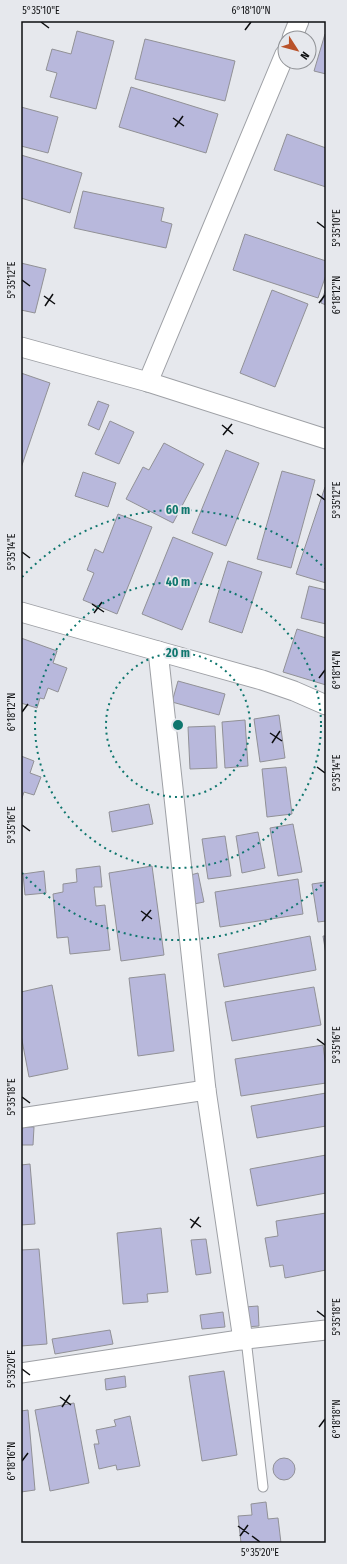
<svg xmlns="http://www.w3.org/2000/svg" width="347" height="1564" viewBox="0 0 347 1564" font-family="'Fira Sans Condensed',sans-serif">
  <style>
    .building { fill: #b8b8dc; stroke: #919196 }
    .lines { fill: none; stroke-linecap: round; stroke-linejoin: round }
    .lane-casing { stroke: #9ea0a5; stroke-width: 11 }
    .street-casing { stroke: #9ea0a5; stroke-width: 21 }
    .lane { stroke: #fff; stroke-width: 9 }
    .street { stroke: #fff; stroke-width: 19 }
    .ticks { fill: none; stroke: #0d0e10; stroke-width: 1.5 }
    .ring { fill: none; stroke: #0f766e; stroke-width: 2; stroke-dasharray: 2 4 }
    .centre { fill: #0f766e; stroke: #e6e8ed; stroke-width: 2 }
    .ring-label { font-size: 12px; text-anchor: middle; font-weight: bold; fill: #0f766e; stroke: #e6e8ed; stroke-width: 3.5; stroke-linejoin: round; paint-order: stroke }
    .neatline { fill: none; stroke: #0d0e10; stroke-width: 1.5 }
    .ticks-label { font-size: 10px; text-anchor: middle; fill: #0d0e10 }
  </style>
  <rect width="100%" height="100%" fill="#e6e8ed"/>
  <g class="building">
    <path d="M 77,31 L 114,41 L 96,109 L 50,97 L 57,73 L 46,70 L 52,49 L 71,54 Z"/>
    <path d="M 325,34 L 326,34 L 326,74 L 314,71 Z"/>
    <path d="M 145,39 L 235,61 L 225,101 L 135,79 Z"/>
    <path d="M 131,87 L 218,114 L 206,153 L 119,127 Z"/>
    <path d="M 21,107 L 58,117 L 48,153 L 21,146 Z"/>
    <path d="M 287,134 L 326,148 L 326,187 L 274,170 Z"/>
    <path d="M 21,155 L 82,173 L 70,213 L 21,198 Z"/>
    <path d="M 83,191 L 164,208 L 161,221 L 172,224 L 166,248 L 74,228 Z"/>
    <path d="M 245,234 L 326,261 L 326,275 L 318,298 L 233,270 Z"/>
    <path d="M 21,263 L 46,269 L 35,313 L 21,310 Z"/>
    <path d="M 326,288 L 326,305 L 321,303 Z"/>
    <path d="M 272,290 L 308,304 L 275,387 L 240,373 Z"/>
    <path d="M 21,373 L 50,383 L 21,468 Z"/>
    <path d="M 98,401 L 109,405 L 99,430 L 88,425 Z"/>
    <path d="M 110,421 L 134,432 L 119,464 L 95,454 Z"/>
    <path d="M 164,443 L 204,464 L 173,523 L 126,499 L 143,467 L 149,470 Z"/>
    <path d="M 226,450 L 259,463 L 226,546 L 192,533 Z"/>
    <path d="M 282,471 L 315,480 L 291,568 L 257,559 Z"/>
    <path d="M 83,472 L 116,483 L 108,507 L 75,496 Z"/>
    <path d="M 325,487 L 326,487 L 326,583 L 296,574 Z"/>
    <path d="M 118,514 L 152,527 L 117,614 L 83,600 L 94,573 L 87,570 L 95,549 L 103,553 Z"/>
    <path d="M 173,537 L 213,553 L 182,630 L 142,614 Z"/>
    <path d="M 228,561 L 262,572 L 242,633 L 209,622 Z"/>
    <path d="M 309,586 L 326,590 L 326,624 L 301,618 Z"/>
    <path d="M 297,629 L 326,638 L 326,685 L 283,672 Z"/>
    <path d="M 21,638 L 57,651 L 53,663 L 67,668 L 58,692 L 48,688 L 44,699 L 40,698 L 37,708 L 21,703 Z"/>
    <path d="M 178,681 L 225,694 L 219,715 L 172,702 Z"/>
    <path d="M 279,715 L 285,758 L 260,762 L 254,719 Z"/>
    <path d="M 245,720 L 248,766 L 225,768 L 222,722 Z"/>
    <path d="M 215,726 L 217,768 L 190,769 L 188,727 Z"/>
    <path d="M 21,756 L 34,761 L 30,773 L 41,777 L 34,795 L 24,792 L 21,801 Z"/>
    <path d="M 286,767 L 292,814 L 267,817 L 262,769 Z"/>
    <path d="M 149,804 L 153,824 L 112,832 L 109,812 Z"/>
    <path d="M 293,824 L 302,872 L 278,876 L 270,828 Z"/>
    <path d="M 258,832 L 265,868 L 242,873 L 236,836 Z"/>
    <path d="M 225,836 L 231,876 L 208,879 L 202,839 Z"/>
    <path d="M 100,866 L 102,887 L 94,887 L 96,906 L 105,905 L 110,950 L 70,954 L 68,937 L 57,938 L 53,894 L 63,892 L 63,884 L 77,882 L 76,869 Z"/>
    <path d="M 152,866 L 164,955 L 121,961 L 109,873 Z"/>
    <path d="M 44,871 L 46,893 L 25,895 L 23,874 Z"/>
    <path d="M 198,873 L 204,902 L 194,904 L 187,876 Z"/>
    <path d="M 298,879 L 303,914 L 220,927 L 215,892 Z"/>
    <path d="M 326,882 L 326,921 L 318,922 L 312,884 Z"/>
    <path d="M 310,936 L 316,970 L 224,987 L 218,954 Z"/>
    <path d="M 323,936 L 326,936 L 326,954 Z"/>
    <path d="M 165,974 L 174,1051 L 138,1056 L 129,978 Z"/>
    <path d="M 52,985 L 68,1069 L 29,1077 L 21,1035 L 21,992 Z"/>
    <path d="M 314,987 L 321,1025 L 232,1041 L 225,1002 Z"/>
    <path d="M 323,1045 L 326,1067 L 326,1083 L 241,1096 L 235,1059 Z"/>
    <path d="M 326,1093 L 326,1126 L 257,1138 L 251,1106 Z"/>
    <path d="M 21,1127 L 34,1127 L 33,1145 L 21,1145 Z"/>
    <path d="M 326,1155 L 326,1193 L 257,1206 L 250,1169 Z"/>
    <path d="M 30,1164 L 35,1224 L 21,1225 L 21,1165 Z"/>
    <path d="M 326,1213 L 326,1270 L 285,1278 L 283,1265 L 270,1267 L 265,1238 L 278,1236 L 276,1221 Z"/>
    <path d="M 161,1228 L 168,1292 L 147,1294 L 148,1302 L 123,1304 L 117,1233 Z"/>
    <path d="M 206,1239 L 211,1273 L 196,1275 L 191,1240 Z"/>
    <path d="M 39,1249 L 47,1344 L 21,1346 L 21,1250 Z"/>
    <path d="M 258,1306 L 259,1326 L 246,1327 L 245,1307 Z"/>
    <path d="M 223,1312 L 225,1327 L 202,1329 L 200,1315 Z"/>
    <path d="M 110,1330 L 113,1344 L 55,1354 L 52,1339 Z"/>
    <path d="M 224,1371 L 237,1455 L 202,1461 L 189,1376 Z"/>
    <path d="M 125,1376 L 126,1387 L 106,1390 L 105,1379 Z"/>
    <path d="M 74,1403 L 89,1483 L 50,1491 L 35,1410 Z"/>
    <path d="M 28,1410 L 35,1490 L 21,1492 L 21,1411 Z"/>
    <path d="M 130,1416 L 140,1466 L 117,1470 L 116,1465 L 99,1469 L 94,1444 L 99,1444 L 96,1430 L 116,1426 L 114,1420 Z"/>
    <circle cx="284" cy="1469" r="11"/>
    <path d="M 266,1502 L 268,1519 L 278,1518 L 281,1543 L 241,1543 L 238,1516 L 252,1515 L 251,1504 Z"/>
  </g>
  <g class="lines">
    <defs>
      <path id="lane" d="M 246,1339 L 263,1487"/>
      <g id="street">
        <path d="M 292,38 L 299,21"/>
        <path d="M 21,347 L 148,382 L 326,439"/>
        <path d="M 148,382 L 285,54"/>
        <path d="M 21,612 L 158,651 L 206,1090 L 243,1340"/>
        <path d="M 158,651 L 262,680 L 294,691 L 326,705"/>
        <path d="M 21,1118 L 206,1090"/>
        <path d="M 21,1373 L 246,1339 L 326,1330"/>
      </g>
    </defs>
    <use href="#lane" class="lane-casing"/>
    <use href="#street" class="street-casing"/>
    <use href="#lane" class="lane"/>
    <use href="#street" class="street"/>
  </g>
  <path class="ticks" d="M 41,22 L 49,28M 245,30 L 251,22M 173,118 L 184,126M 175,127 L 183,116M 317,222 L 325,228M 22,280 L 30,286M 44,296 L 55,304M 319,303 L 325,295M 45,306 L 53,294M 222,425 L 233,434M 223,435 L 232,424M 317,494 L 325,500M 22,552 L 30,558M 92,604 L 104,612M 94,613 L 102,602M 319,678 L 325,670M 22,712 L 28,704M 270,733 L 282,741M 272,743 L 280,731M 317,767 L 325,773M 22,825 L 30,831M 141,911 L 152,919M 142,921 L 151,910M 317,1039 L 325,1045M 22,1097 L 30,1103M 190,1219 L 201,1227M 191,1228 L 199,1217M 317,1311 L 325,1317M 22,1369 L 30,1375M 60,1397 L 71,1405M 62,1407 L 70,1395M 319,1427 L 325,1419M 22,1461 L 28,1453M 238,1526 L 249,1534M 240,1536 L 248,1525M 252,1536 L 260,1542"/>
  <g class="ring">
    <circle cx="178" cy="725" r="72"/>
    <circle cx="178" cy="725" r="143"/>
    <path d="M326 881A215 215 0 0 1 22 873M22 577A215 215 0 0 1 326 569"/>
  </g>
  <circle cx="178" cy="725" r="6" class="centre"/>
  <g class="ring-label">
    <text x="178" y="514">60 m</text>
    <text x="178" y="586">40 m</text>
    <text x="178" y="657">20 m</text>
  </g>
  <rect width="347" height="1564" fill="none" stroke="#e6e8ed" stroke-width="44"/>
  <g transform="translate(297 50) rotate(126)"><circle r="19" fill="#e6e8ed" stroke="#8f9195"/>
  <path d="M0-3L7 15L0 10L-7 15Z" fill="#b9522a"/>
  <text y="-6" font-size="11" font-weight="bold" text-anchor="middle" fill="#0d0e10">N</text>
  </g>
  <rect x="22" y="22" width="303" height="1520" class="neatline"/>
  <g class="ticks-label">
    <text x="41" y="14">5°35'10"E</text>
    <text x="251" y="14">6°18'10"N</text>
    <text transform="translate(336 228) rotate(-90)" y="4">5°35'10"E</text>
    <text transform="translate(11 280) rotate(-90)" y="4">5°35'12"E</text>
    <text transform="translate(336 295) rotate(-90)" y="4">6°18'12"N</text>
    <text transform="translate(336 500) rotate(-90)" y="4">5°35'12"E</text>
    <text transform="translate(11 552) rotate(-90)" y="4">5°35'14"E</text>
    <text transform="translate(336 670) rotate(-90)" y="4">6°18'14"N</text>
    <text transform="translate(11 712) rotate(-90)" y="4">6°18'12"N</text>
    <text transform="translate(336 773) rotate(-90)" y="4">5°35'14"E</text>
    <text transform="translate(11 825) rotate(-90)" y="4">5°35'16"E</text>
    <text transform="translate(336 1045) rotate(-90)" y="4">5°35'16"E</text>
    <text transform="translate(11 1097) rotate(-90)" y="4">5°35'18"E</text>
    <text transform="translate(336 1317) rotate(-90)" y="4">5°35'18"E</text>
    <text transform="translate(11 1369) rotate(-90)" y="4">5°35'20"E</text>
    <text transform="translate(336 1419) rotate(-90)" y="4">6°18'18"N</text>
    <text transform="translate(11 1461) rotate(-90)" y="4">6°18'16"N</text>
    <text x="260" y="1556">5°35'20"E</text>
  </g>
</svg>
